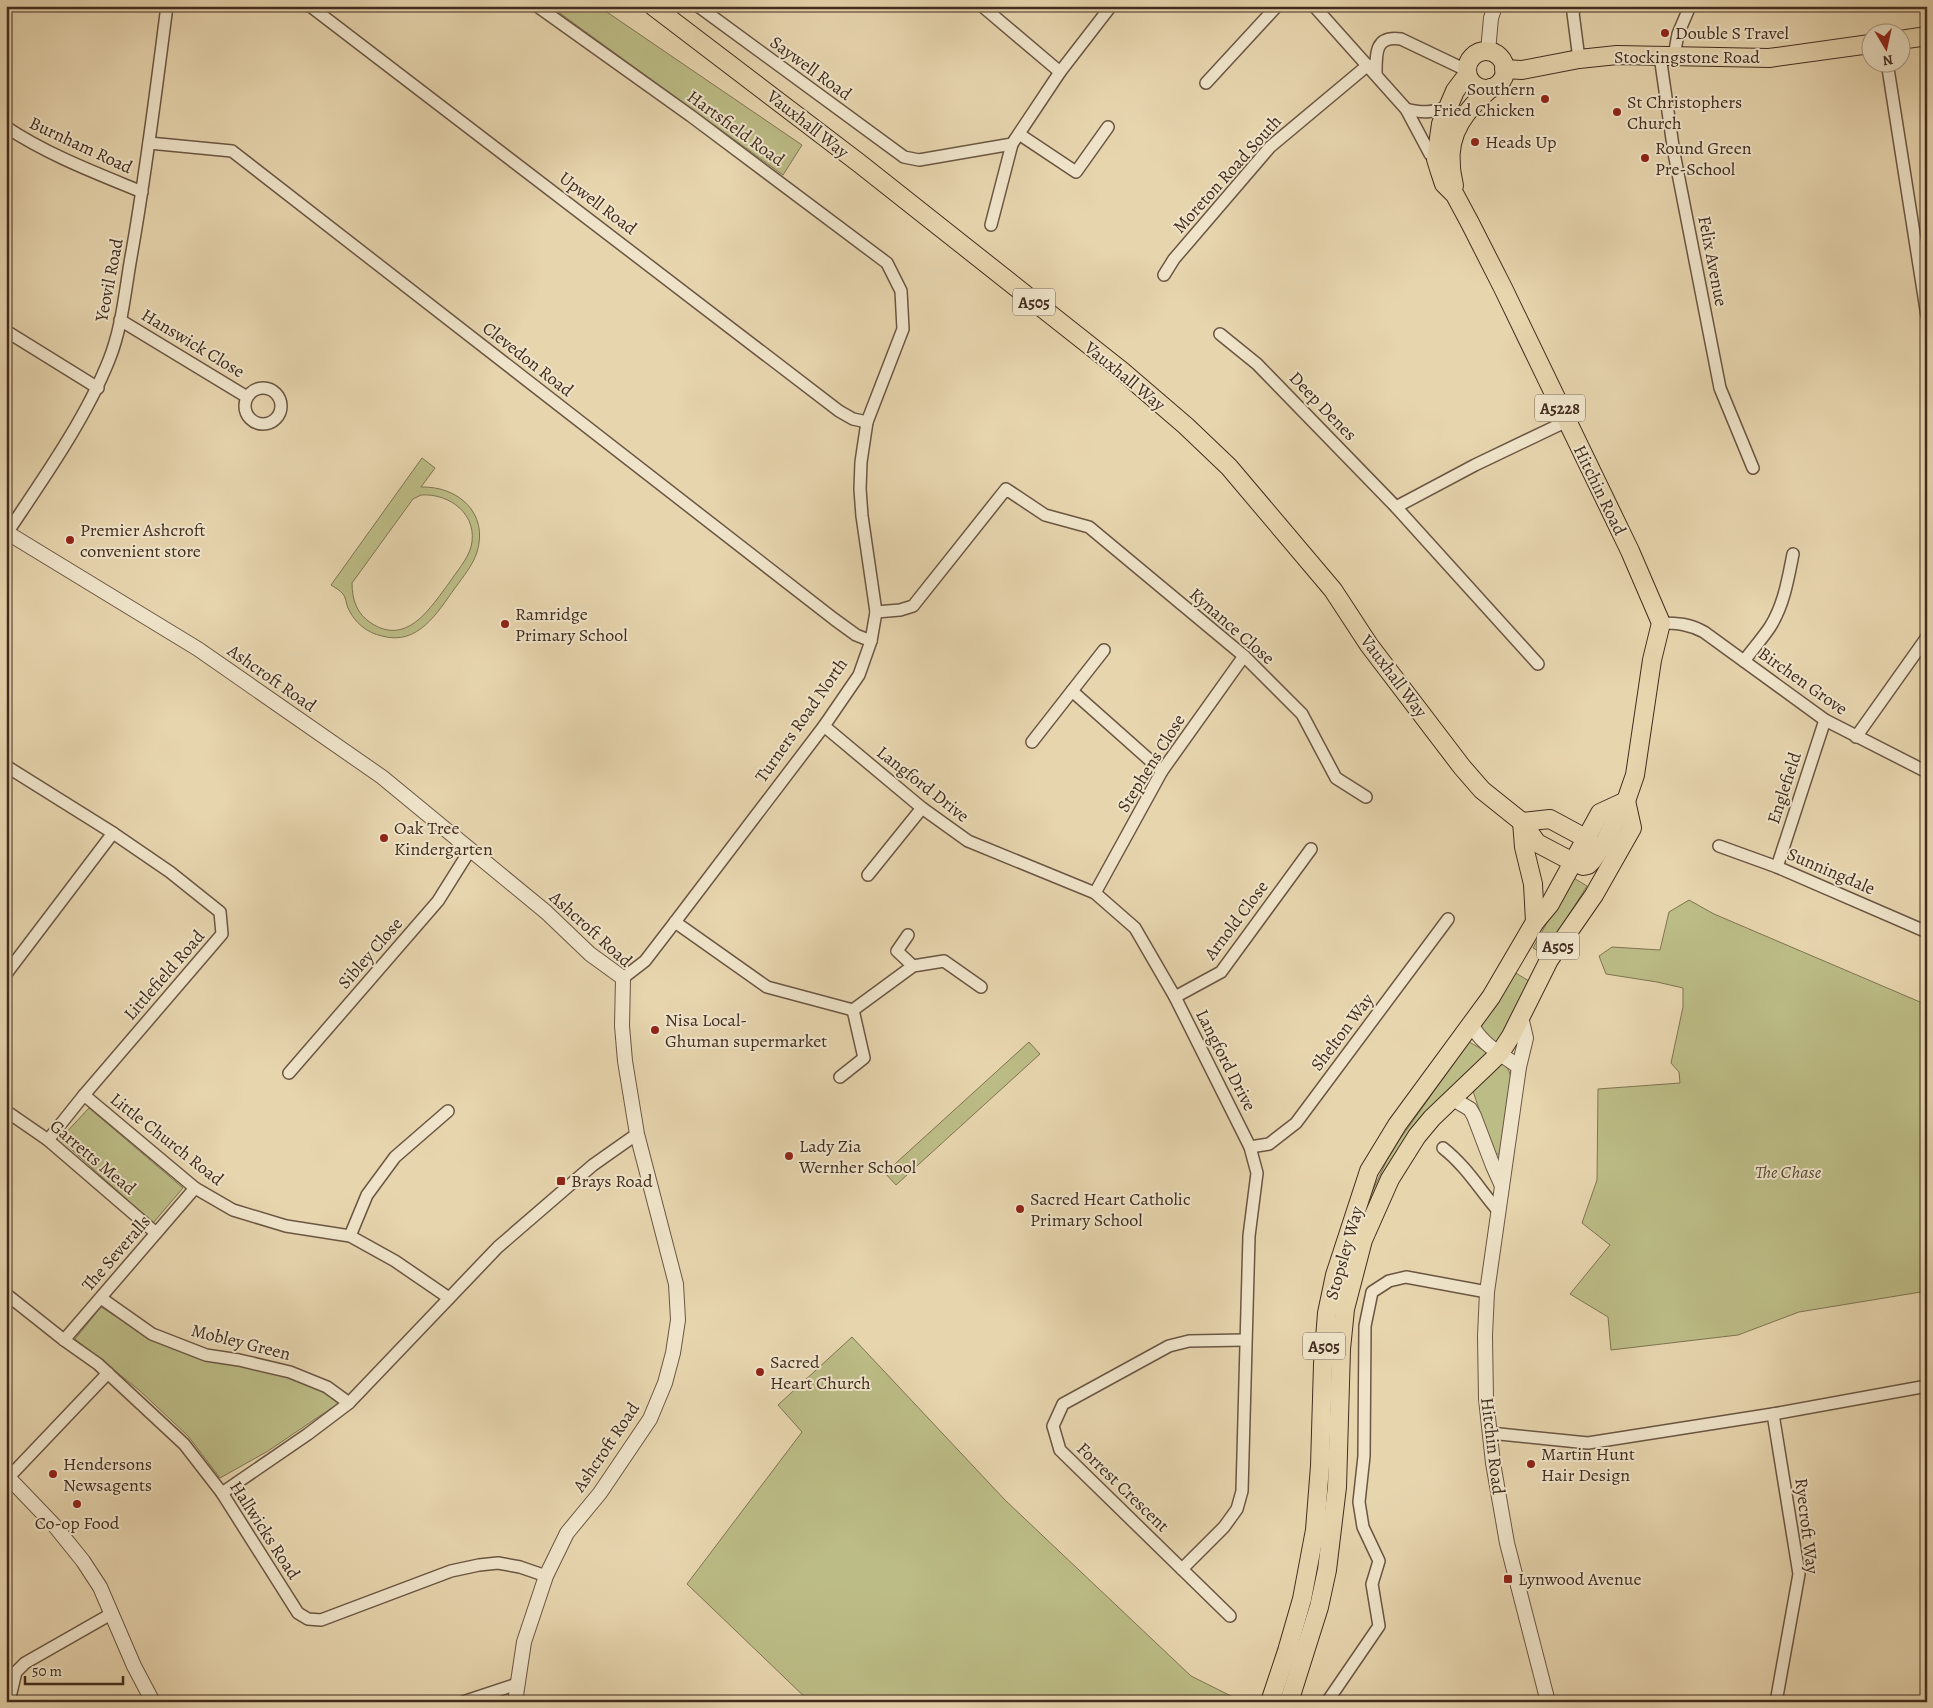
<svg xmlns="http://www.w3.org/2000/svg" width="1933" height="1708" viewBox="0 0 1933 1708" font-family="Alegreya,serif">
  <style>
    .green { fill: #bcbc86; stroke: #7f7452; fill-rule: evenodd }
    .lines { fill: none; stroke-linecap: round; stroke-linejoin: round }
    .minor-casing { stroke: #6b5643; stroke-width: 14 }
    .tertiary-casing { stroke: #6b5643; stroke-width: 16 }
    .primary-casing { stroke: #422c1f; stroke-width: 20 }
    .minor { stroke: #efe4ca; stroke-width: 11 }
    .tertiary { stroke: #efe4ca; stroke-width: 14 }
    .primary { stroke: #e7d5ae; stroke-width: 18 }
    .poi-dot { fill: #8f2418; stroke: #efe4ca; stroke-width: 2 }
    .labels { text-anchor: middle; stroke-width: 4; stroke-linejoin: round; paint-order: stroke }
    .shield { fill: #efe4ca; stroke: #766352; stroke-width: 1 }
    .shield-label { font-size: 16px; font-weight: bold; fill: #422c1f }
    .poi-label { font-size: 18px; fill: #422c1f; stroke: #efe4ca; text-anchor: start }
    .street-label { font-size: 18px; fill: #422c1f; stroke: #efe4ca }
    .park-label { font-size: 18px; font-style: italic; fill: #5a4934; stroke: #efe4ca }
  </style>
  <rect width="100%" height="100%" fill="#e7d5ae"/>
  <filter id="stains"><feTurbulence type="fractalNoise" baseFrequency=".004" numOctaves="4"/><feColorMatrix values="0 0 0 0 .2 0 0 0 0 .09 0 0 0 0 .02 0 0 0 .5 -.17"/></filter>
  <radialGradient id="worn" r=".72"><stop offset=".6" stop-color="#630" stop-opacity="0"/><stop offset="1" stop-color="#630" stop-opacity=".3"/></radialGradient>
  <g class="green">
    <path d="M 550,6 L 598,6 L 802,145 L 783,175 Z"/>
    <path d="M 422,458 L 435,468 L 421,487 C 458,486 489,513 477,552 C 473,565 463,577 455,588 C 437,613 418,646 382,636 C 367,633 354,622 348,608 C 346,604 346,597 343,594 C 340,590 334,587 331,585 ZM 421,495 C 450,493 479,515 471,547 C 467,560 457,571 449,583 C 431,607 407,647 371,623 C 357,614 352,600 352,583 L 413,499 Z"/>
    <path d="M 1572,877 L 1587,886 L 1544,954 L 1533,948 Z"/>
    <path d="M 1689,900 L 1714,914 L 1927,1005 L 1927,1291 L 1799,1312 L 1738,1335 L 1611,1350 L 1608,1317 L 1570,1294 L 1610,1245 L 1582,1223 L 1597,1180 L 1598,1089 L 1680,1083 L 1679,1072 L 1671,1063 L 1683,1007 L 1683,988 L 1657,982 L 1606,974 L 1599,956 L 1612,947 L 1660,950 L 1669,912 Z"/>
    <path d="M 1514,972 L 1529,981 L 1497,1044 L 1483,1031 L 1481,1026 Z"/>
    <path d="M 1029,1042 L 1040,1054 L 896,1185 L 885,1173 Z"/>
    <path d="M 1469,1042 L 1487,1052 L 1487,1054 L 1434,1107 L 1347,1270 L 1332,1469 L 1319,1569 L 1305,1627 L 1281,1702 L 1277,1702 L 1287,1674 L 1329,1376 L 1337,1296 L 1362,1213 L 1386,1162 L 1400,1139 Z"/>
    <path d="M 1504,1063 L 1509,1071 L 1511,1078 L 1500,1154 L 1494,1154 L 1473,1091 L 1500,1064 Z"/>
    <path d="M 89,1108 L 183,1188 L 153,1223 L 60,1139 Z"/>
    <path d="M 101,1307 L 149,1337 L 236,1365 L 288,1377 L 320,1389 L 339,1403 L 268,1451 L 220,1478 L 188,1436 L 139,1390 L 75,1339 Z"/>
    <path d="M 852,1337 L 1005,1500 L 1191,1676 L 1243,1702 L 810,1702 L 687,1584 L 802,1432 L 778,1405 Z"/>
  </g>
  <g class="lines">
    <defs>
      <g id="minor">
        <path d="M 310,6 L 839,411 L 853,419 L 867,422"/>
        <path d="M 537,6 L 691,116 L 887,263 L 901,291 L 903,329 L 867,422 L 861,462 L 860,489 L 862,516 L 876,612 L 871,641 L 859,675 L 824,726 L 675,922 L 645,961 L 623,978"/>
        <path d="M 698,6 L 904,157 L 919,160 L 1012,144 L 1060,72 L 1111,6"/>
        <path d="M 982,6 L 1060,72"/>
        <path d="M 1314,6 L 1406,109 L 1430,154 L 1436,159"/>
        <path d="M 1576,6 L 1573,13 L 1579,59"/>
        <path d="M 1660,56 L 1674,153 L 1720,388 L 1753,468"/>
        <path d="M 1674,56 L 1678,34 L 1690,6"/>
        <path d="M 1887,62 L 1927,316"/>
        <path d="M 1376,74 C 1376,53 1375,35 1401,39 L 1466,70"/>
        <path d="M 1206,83 L 1277,6"/>
        <path d="M 1406,109 C 1422,113 1432,113 1447,107"/>
        <path d="M 6,127 C 48,155 96,173 142,192"/>
        <path d="M 1019,134 L 1076,172 L 1108,127"/>
        <path d="M 149,143 L 232,151 L 834,619 L 856,635 L 871,641"/>
        <path d="M 991,225 L 1012,144"/>
        <path d="M 1164,275 L 1174,259 L 1270,147 L 1368,65"/>
        <path d="M 120,320 L 247,397"/>
        <path d="M 6,331 L 98,388"/>
        <path d="M 1220,334 L 1257,364 L 1396,507 L 1538,664"/>
        <circle cx="263" cy="406" r="18"/>
        <path d="M 1396,507 L 1475,465 L 1567,421"/>
        <path d="M 7,533 C 43,479 85,420 109,360 C 122,328 125,291 131,257 C 146,174 156,90 167,6"/>
        <path d="M 876,612 L 900,610 L 913,606 L 1006,489 L 1045,515 L 1089,527 L 1244,656 L 1302,714 L 1336,778 L 1366,797"/>
        <path d="M 1661,623 C 1678,623 1689,624 1704,632 L 1825,720 L 1927,772"/>
        <path d="M 1744,661 C 1752,650 1762,639 1770,627 C 1784,605 1788,579 1793,554"/>
        <path d="M 1072,691 L 1162,771"/>
        <path d="M 824,726 L 922,808 L 968,841 L 1095,893 L 1135,928 L 1175,997 L 1250,1147 L 1257,1173 L 1249,1236 L 1242,1491 L 1237,1509 L 1224,1527 L 1182,1569"/>
        <path d="M 1856,737 L 1927,637"/>
        <path d="M 1032,742 L 1104,650"/>
        <path d="M 6,766 L 113,833 L 170,872 L 220,912 L 222,934 L 84,1095 L 48,1140"/>
        <path d="M 1719,846 L 1777,867 L 1927,932"/>
        <path d="M 1777,867 L 1825,720"/>
        <path d="M 868,875 L 922,808"/>
        <path d="M 1095,893 L 1162,771 L 1244,656"/>
        <path d="M 675,922 L 767,987 L 853,1010 L 913,966 L 944,961 L 981,987"/>
        <path d="M 908,935 L 897,951 L 913,966"/>
        <path d="M 6,974 L 113,833"/>
        <path d="M 1175,997 L 1221,972 L 1311,849"/>
        <path d="M 289,1073 L 438,901 L 470,850"/>
        <path d="M 840,1077 L 864,1058 L 853,1010"/>
        <path d="M 84,1095 L 195,1188 L 233,1210 L 286,1226 L 350,1236 L 395,1261 L 449,1298"/>
        <path d="M 6,1111 L 48,1140 L 156,1233"/>
        <path d="M 1250,1147 L 1269,1144 L 1296,1123 L 1448,919"/>
        <path d="M 1443,1148 C 1466,1166 1480,1190 1499,1212"/>
        <path d="M 350,1236 L 367,1195 L 395,1157 L 448,1111"/>
        <path d="M 6,1294 L 64,1340 L 98,1364 L 184,1444 L 222,1493 L 298,1613 L 308,1619 L 321,1620 L 451,1571 L 479,1565 L 498,1563 L 520,1567 L 546,1576"/>
        <path d="M 101,1298 L 152,1334 L 206,1355 L 239,1360 L 290,1372 L 327,1387 L 349,1403"/>
        <path d="M 64,1340 L 195,1188"/>
        <path d="M 1773,1414 L 1799,1574 L 1776,1702"/>
        <path d="M 1490,1433 L 1588,1443 L 1773,1414 L 1927,1386"/>
        <path d="M 9,1477 L 108,1373"/>
        <path d="M 222,1493 L 308,1434 L 349,1403 L 498,1247 L 593,1165 L 637,1134"/>
        <path d="M 1230,1616 L 1060,1450 L 1053,1426 L 1063,1404 L 1169,1346 L 1189,1341 L 1245,1340"/>
        <path d="M 6,1700 L 11,1693 L 16,1672 L 25,1663 L 111,1614"/>
        <path d="M 463,1702 L 517,1684"/>
        <path d="M 1327,1702 L 1379,1626 L 1372,1584 L 1379,1561 L 1363,1527 L 1359,1502 L 1364,1456 L 1365,1326 L 1372,1292 L 1389,1281 L 1406,1277 L 1487,1292"/>
      </g>
      <g id="tertiary">
        <path d="M 1488,51 L 1491,18 L 1495,6"/>
        <path d="M 6,532 L 198,649 L 382,777 L 546,912 L 590,954 L 623,978 L 622,1026 L 625,1061 L 637,1134 L 676,1284 L 678,1320 L 673,1353 L 665,1383 L 650,1419 L 600,1493 L 567,1533 L 546,1576 L 524,1642 L 515,1702"/>
        <path d="M 1521,1017 L 1526,1038 L 1519,1067 L 1487,1292 L 1485,1336 L 1486,1399 L 1493,1463 L 1507,1543 L 1548,1702"/>
        <path d="M 1471,1023 C 1480,1044 1502,1054 1519,1067"/>
        <path d="M 1453,1099 L 1470,1109 L 1474,1116 L 1493,1166 L 1502,1186"/>
        <path d="M 6,1475 L 54,1525 L 83,1561 L 100,1587 L 134,1666 L 153,1702"/>
      </g>
      <g id="primary">
        <path d="M 653,6 L 859,163 L 1122,371 L 1186,426 L 1229,467 L 1333,590 L 1369,645 L 1462,767 L 1482,790 L 1522,822 L 1537,843 L 1573,862 L 1583,866 L 1588,865 L 1592,861 L 1604,843 L 1626,801 L 1635,775 L 1652,660 L 1661,623 L 1630,551 L 1503,288 L 1470,223 L 1455,195 L 1444,184 L 1440,172 L 1436,159 L 1441,124 L 1455,91 L 1467,75"/>
        <path d="M 1900,40 L 1927,36"/>
        <circle cx="1486" cy="70" r="19"/>
        <path d="M 1504,69 L 1522,70 L 1579,59 L 1617,55 L 1769,58 L 1870,44"/>
        <path d="M 1454,186 C 1453,179 1451,173 1451,166 C 1447,132 1467,109 1491,88"/>
        <path d="M 1522,822 L 1550,819 L 1587,839 L 1594,846"/>
        <path d="M 1522,822 L 1524,847 L 1533,884 L 1535,922"/>
        <path d="M 1270,1702 L 1287,1651 L 1302,1599 L 1315,1530 L 1320,1466 L 1323,1364 L 1327,1313 L 1335,1275 L 1369,1171 L 1397,1125 L 1491,997 L 1535,922 L 1550,904 L 1600,813 L 1626,801"/>
        <path d="M 1289,1702 L 1319,1607 L 1327,1570 L 1337,1487 L 1341,1349 L 1345,1309 L 1363,1240 L 1390,1179 L 1417,1136 L 1432,1118 L 1500,1053 L 1511,1036 L 1549,960 L 1594,895 L 1632,828 L 1626,801"/>
      </g>
    </defs>
    <use href="#minor" class="minor-casing"/>
    <use href="#tertiary" class="tertiary-casing"/>
    <use href="#primary" class="primary-casing"/>
    <use href="#minor" class="minor"/>
    <use href="#tertiary" class="tertiary"/>
    <use href="#primary" class="primary"/>
  </g>
  <g class="poi-dot">
    <circle cx="1665" cy="33" r="5"/>
    <circle cx="1545" cy="99" r="5"/>
    <circle cx="1617" cy="112" r="5"/>
    <circle cx="1475" cy="142" r="5"/>
    <circle cx="1645" cy="158" r="5"/>
    <circle cx="70" cy="540" r="5"/>
    <circle cx="505" cy="624" r="5"/>
    <circle cx="384" cy="838" r="5"/>
    <circle cx="655" cy="1030" r="5"/>
    <circle cx="789" cy="1156" r="5"/>
    <rect x="556" y="1176" width="10" height="10" rx="2.5"/>
    <circle cx="1020" cy="1209" r="5"/>
    <circle cx="760" cy="1372" r="5"/>
    <circle cx="1531" cy="1464" r="5"/>
    <circle cx="53" cy="1474" r="5"/>
    <circle cx="77" cy="1504" r="5"/>
    <rect x="1503" y="1574" width="10" height="10" rx="2.5"/>
  </g>
  <g class="labels">
    <g class="shield">
      <rect x="1013" y="288.5" width="42" height="27" rx="4"/>
      <rect x="1535" y="394.5" width="50" height="27" rx="4"/>
      <rect x="1537" y="932.5" width="42" height="27" rx="4"/>
      <rect x="1303" y="1332.5" width="42" height="27" rx="4"/>
    </g>
    <g class="shield-label">
      <text x="1034" y="308">A505</text>
      <text x="1560" y="414">A5228</text>
      <text x="1558" y="952">A505</text>
      <text x="1324" y="1352">A505</text>
    </g>
    <g class="poi-label">
      <text x="1675" y="39">Double S Travel</text>
      <text x="1535" y="95" text-anchor="end">Southern<tspan x="1535" dy="21">Fried Chicken</tspan></text>
      <text x="1627" y="108">St Christophers<tspan x="1627" dy="21">Church</tspan></text>
      <text x="1485" y="148">Heads Up</text>
      <text x="1655" y="154">Round Green<tspan x="1655" dy="21">Pre-School</tspan></text>
      <text x="80" y="536">Premier Ashcroft<tspan x="80" dy="21">convenient store</tspan></text>
      <text x="515" y="620">Ramridge<tspan x="515" dy="21">Primary School</tspan></text>
      <text x="394" y="834">Oak Tree<tspan x="394" dy="21">Kindergarten</tspan></text>
      <text x="665" y="1026">Nisa Local-<tspan x="665" dy="21">Ghuman supermarket</tspan></text>
      <text x="799" y="1152">Lady Zia<tspan x="799" dy="21">Wernher School</tspan></text>
      <text x="571" y="1187">Brays Road</text>
      <text x="1030" y="1205">Sacred Heart Catholic<tspan x="1030" dy="21">Primary School</tspan></text>
      <text x="770" y="1368">Sacred<tspan x="770" dy="21">Heart Church</tspan></text>
      <text x="1541" y="1460">Martin Hunt<tspan x="1541" dy="21">Hair Design</tspan></text>
      <text x="63" y="1470">Hendersons<tspan x="63" dy="21">Newsagents</tspan></text>
      <text x="77" y="1529" text-anchor="middle">Co-op Food</text>
      <text x="1518" y="1585">Lynwood Avenue</text>
    </g>
    <g class="street-label">
      <text x="1687" y="63">Stockingstone Road</text>
      <text transform="translate(811 68) rotate(36)" y="6">Saywell Road</text>
      <text transform="translate(808 124) rotate(38)" y="6">Vauxhall Way</text>
      <text transform="translate(736 128) rotate(36)" y="6">Hartsfield Road</text>
      <text transform="translate(81 145) rotate(25)" y="6">Burnham Road</text>
      <text transform="translate(1227 174) rotate(-48)" y="6">Moreton Road South</text>
      <text transform="translate(598 203) rotate(37)" y="6">Upwell Road</text>
      <text transform="translate(1713 261) rotate(79)" y="6">Felix Avenue</text>
      <text transform="translate(109 280) rotate(-79)" y="6">Yeovil Road</text>
      <text transform="translate(193 343) rotate(31)" y="6">Hanswick Close</text>
      <text transform="translate(528 359) rotate(38)" y="6">Clevedon Road</text>
      <text transform="translate(1125 376) rotate(39)" y="6">Vauxhall Way</text>
      <text transform="translate(1323 406) rotate(46)" y="6">Deep Denes</text>
      <text transform="translate(1600 490) rotate(64)" y="6">Hitchin Road</text>
      <text transform="translate(1232 626) rotate(41)" y="6">Kynance Close</text>
      <text transform="translate(1394 676) rotate(53)" y="6">Vauxhall Way</text>
      <text transform="translate(272 678) rotate(35)" y="6">Ashcroft Road</text>
      <text transform="translate(1803 681) rotate(35)" y="6">Birchen Grove</text>
      <text transform="translate(801 720) rotate(-55)" y="6">Turners Road North</text>
      <text transform="translate(1151 763) rotate(-58)" y="6">Stephens Close</text>
      <text transform="translate(923 784) rotate(38)" y="6">Langford Drive</text>
      <text transform="translate(1784 788) rotate(-72)" y="6">Englefield</text>
      <text transform="translate(1831 871) rotate(23)" y="6">Sunningdale</text>
      <text transform="translate(1236 920) rotate(-53)" y="6">Arnold Close</text>
      <text transform="translate(591 929) rotate(42)" y="6">Ashcroft Road</text>
      <text transform="translate(370 953) rotate(-49)" y="6">Sibley Close</text>
      <text transform="translate(164 975) rotate(-49)" y="6">Littlefield Road</text>
      <text transform="translate(1342 1032) rotate(-53)" y="6">Shelton Way</text>
      <text transform="translate(1226 1060) rotate(63)" y="6">Langford Drive</text>
      <text transform="translate(167 1139) rotate(38)" y="6">Little Church Road</text>
      <text transform="translate(93 1157) rotate(40)" y="6">Garretts Mead</text>
      <text transform="translate(116 1253) rotate(-49)" y="6">The Severalls</text>
      <text transform="translate(1344 1253) rotate(-74)" y="6">Stopsley Way</text>
      <text transform="translate(241 1342) rotate(14)" y="6">Mobley Green</text>
      <text transform="translate(1493 1446) rotate(83)" y="6">Hitchin Road</text>
      <text transform="translate(606 1447) rotate(-56)" y="6">Ashcroft Road</text>
      <text transform="translate(1123 1487) rotate(44)" y="6">Forrest Crescent</text>
      <text transform="translate(1807 1526) rotate(83)" y="6">Ryecroft Way</text>
      <text transform="translate(265 1530) rotate(57)" y="6">Hallwicks Road</text>
    </g>
    <g class="park-label">
      <text x="1788" y="1178">The Chase</text>
    </g>
  </g>
  <rect width="1933" height="1708" fill="none" stroke="#e7d5ae" stroke-width="25"/>
  <rect x="8" y="8" width="1918" height="1693" fill="none" stroke="#422c1f" stroke-width="2.5"/>
  <rect x="12" y="12" width="1908" height="1683" fill="none" stroke="#422c1f"/>
  <g transform="translate(1886 48) rotate(171)"><circle r="24" fill="#efe4ca" stroke="#aa9a86"/>
  <path d="M0-4L9 19L0 12L-9 19Z" fill="#8f2418"/>
  <text y="-8" font-size="14" font-weight="bold" text-anchor="middle" fill="#422c1f">N</text>
  </g>
  <path d="M25 1676v8h98v-8" fill="none" stroke="#422c1f" stroke-width="2.5"/>
  <text x="32" y="1676" font-size="15" fill="#422c1f" stroke="#efe4ca" stroke-width="4" paint-order="stroke">50 m</text>
  <rect width="100%" height="100%" filter="url(#stains)"/>
  <rect width="100%" height="100%" fill="url(#worn)"/>
</svg>
